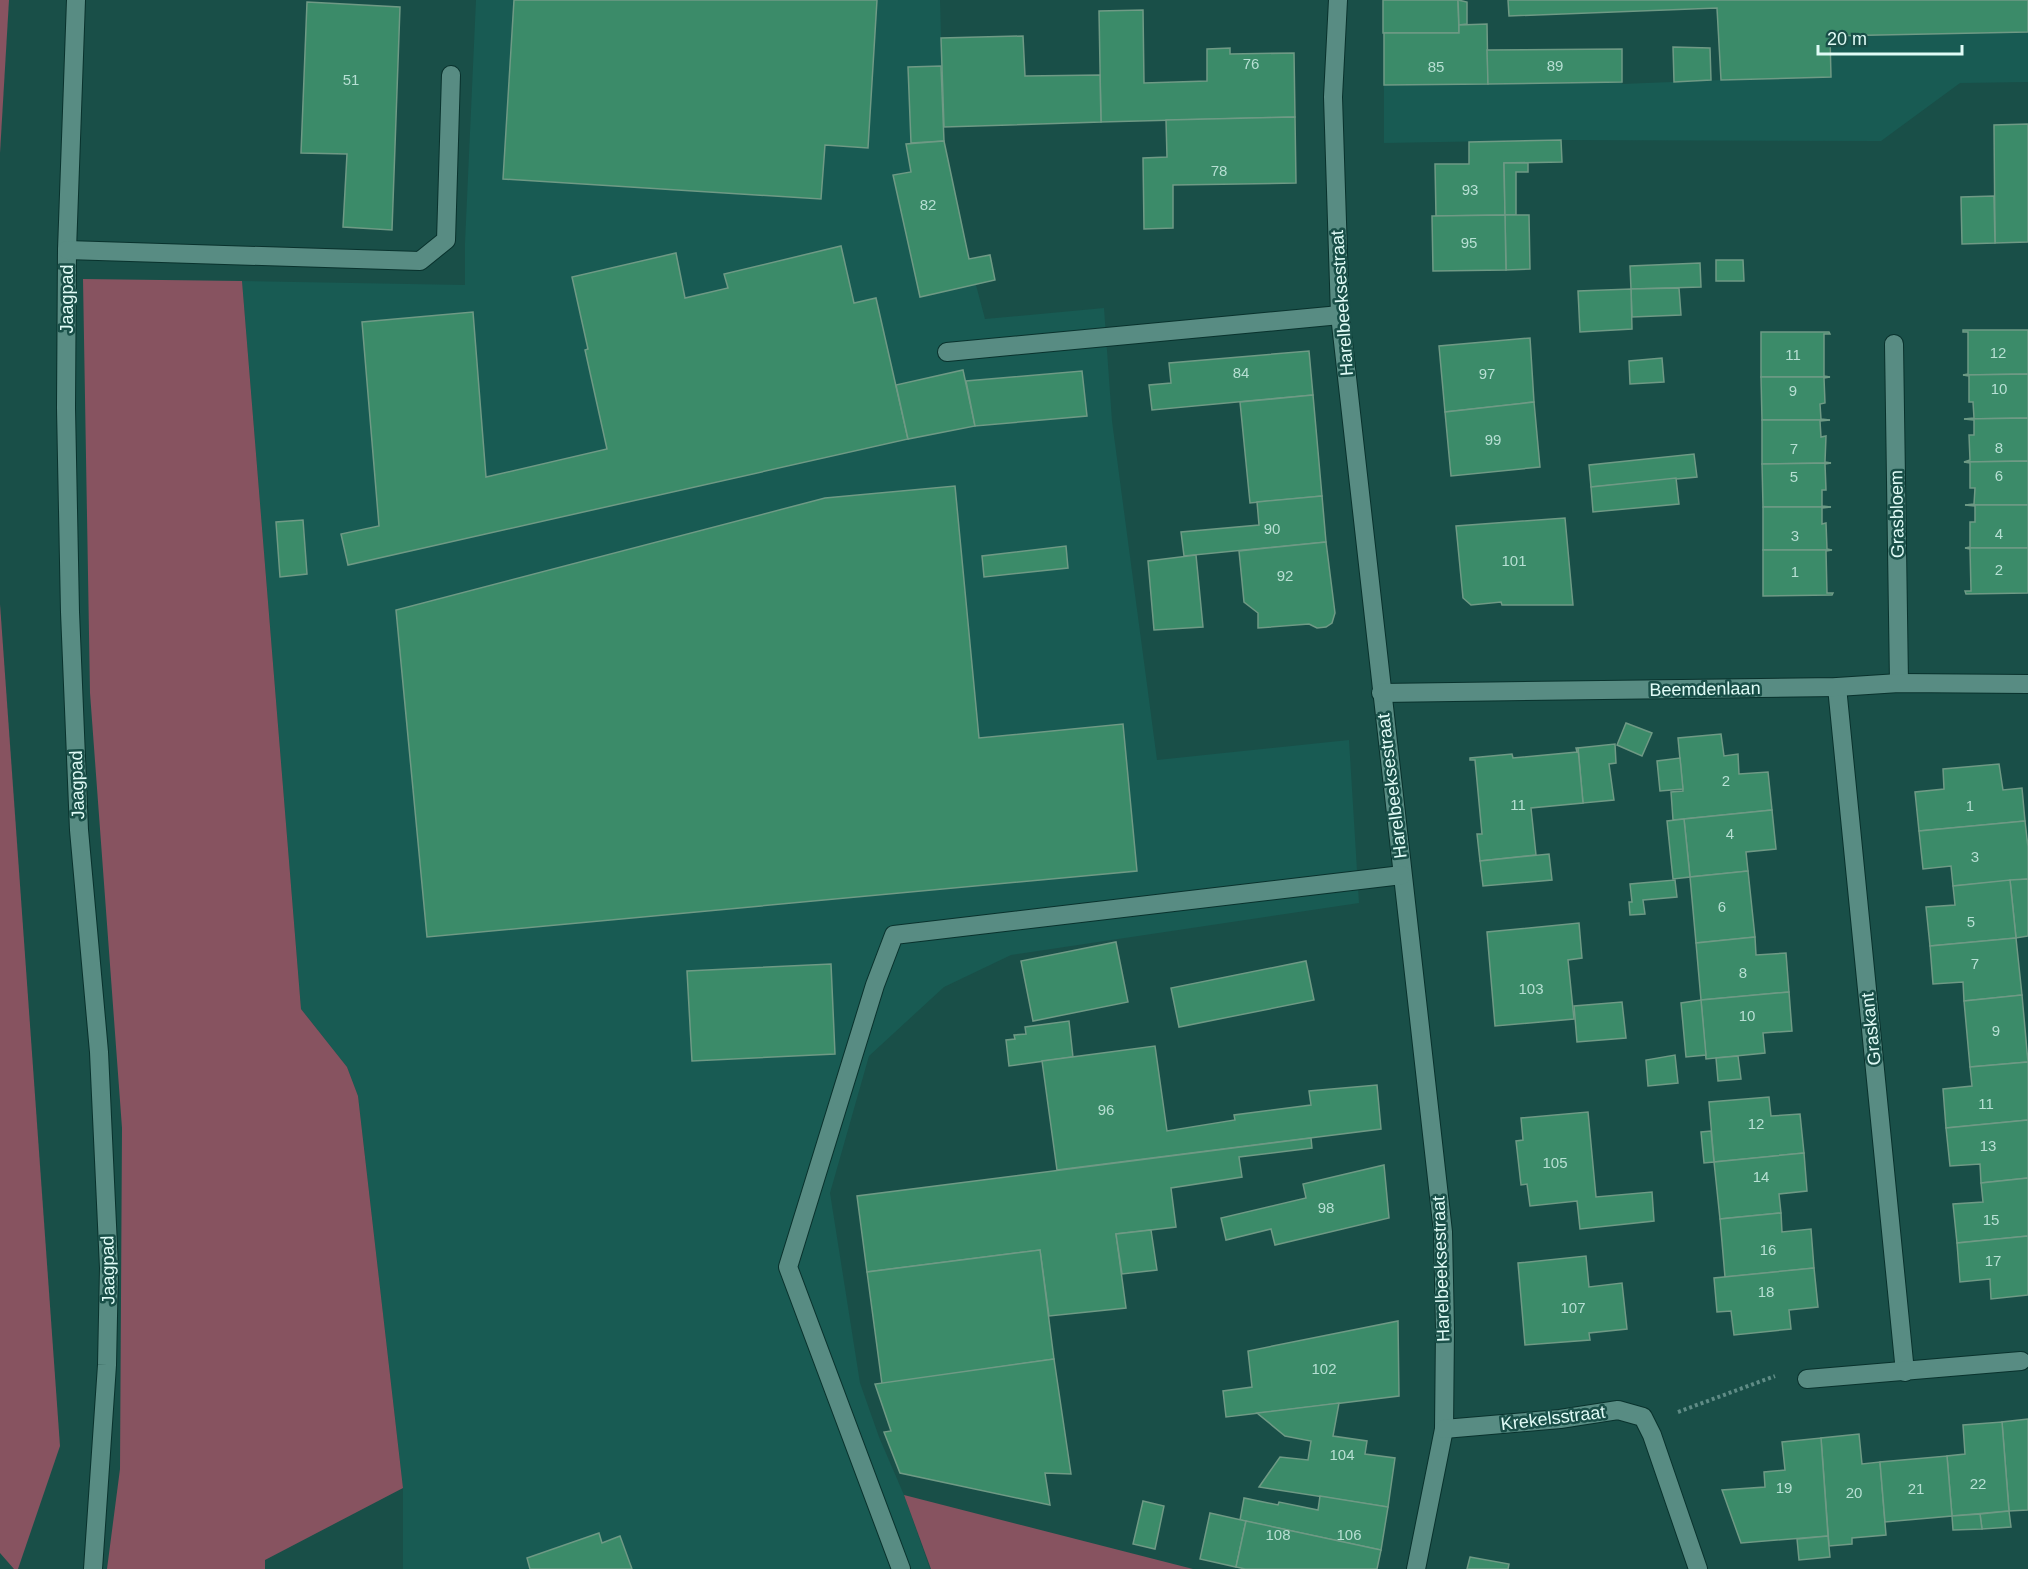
<svg xmlns="http://www.w3.org/2000/svg" width="2028" height="1569" viewBox="0 0 2028 1569" font-family="Helvetica,sans-serif">
  <style>
    .built { fill: #185b53 }
    .green { fill: #875360 }
    .building { fill: #3b8b69; stroke: #6f9a85; stroke-width: 1.5 }
    .lines { fill: none; stroke-linecap: round; stroke-linejoin: round }
    .minor-casing { stroke: #09322d; stroke-width: 20 }
    .path { stroke: #608c86; stroke-width: 4; stroke-dasharray: 3 3; stroke-linecap: butt }
    .minor { stroke: #588c83; stroke-width: 18 }
    .labels { text-anchor: middle; stroke-width: 5; stroke-linejoin: round; paint-order: stroke }
    .number-label { font-size: 15px; fill: #b7dfd3 }
    .street-label { font-size: 18px; fill: #e0fbf6; stroke: #194f48 }
  </style>
  <rect width="100%" height="100%" fill="#194f48"/>
  <g class="built">
    <path d="M 476,0 L 940,0 L 944,141 L 969,259 L 990,255 L 995,280 L 976,285 L 985,319 L 1104,308 L 1112,421 L 1157,760 L 1349,740 L 1359,903 L 1011,955 L 944,987 L 869,1056 L 830,1193 L 860,1383 L 879,1437 L 904,1495 L 930,1569 L 403,1569 L 403,1488 L 358,1096 L 347,1067 L 301,1009 L 242,281 L 465,285 L 465,243 Z"/>
    <path d="M 1508,0 L 2028,0 L 2028,82 L 1960,83 L 1881,141 L 1561,140 L 1384,143 L 1384,85 L 1622,82 L 1622,84 L 1721,80 L 1716,8 L 1509,16 Z"/>
  </g>
  <g class="green">
    <path d="M 0,0 L 9,0 L 0,153 Z"/>
    <path d="M 83,279 L 242,281 L 301,1009 L 347,1067 L 358,1096 L 403,1488 L 265,1560 L 265,1569 L 107,1569 L 120,1469 L 122,1128 L 90,693 Z"/>
    <path d="M 0,604 L 60,1446 L 18,1569 L 14,1569 L 0,1553 Z"/>
    <path d="M 904,1495 L 1193,1569 L 931,1569 Z"/>
  </g>
  <g class="building">
    <path d="M 514,0 L 877,0 L 868,148 L 825,145 L 821,199 L 503,179 Z"/>
    <path d="M 1383,0 L 1458,0 L 1459,33 L 1383,33 Z"/>
    <path d="M 1458,0 L 1467,2 L 1467,24 L 1459,25 Z"/>
    <path d="M 1508,0 L 2028,0 L 2028,32 L 1830,36 L 1831,77 L 1721,80 L 1717,8 L 1509,16 Z"/>
    <path d="M 307,2 L 400,7 L 392,230 L 343,227 L 347,154 L 301,153 Z"/>
    <path d="M 1143,10 L 1144,83 L 1207,81 L 1207,49 L 1230,48 L 1230,54 L 1294,53 L 1295,117 L 1101,122 L 1099,11 Z"/>
    <path d="M 1487,24 L 1488,84 L 1384,85 L 1384,33 L 1459,33 L 1459,25 Z"/>
    <path d="M 1023,36 L 1025,76 L 1100,75 L 1101,122 L 944,127 L 941,38 Z"/>
    <path d="M 1673,47 L 1710,48 L 1711,80 L 1674,82 Z"/>
    <path d="M 1622,49 L 1622,82 L 1488,84 L 1487,50 Z"/>
    <path d="M 941,66 L 944,141 L 911,143 L 908,67 Z"/>
    <path d="M 1295,117 L 1296,183 L 1173,185 L 1173,228 L 1144,229 L 1143,158 L 1167,157 L 1166,120 Z"/>
    <path d="M 2028,124 L 2028,242 L 1995,243 L 1994,125 Z"/>
    <path d="M 1561,140 L 1562,162 L 1504,163 L 1505,215 L 1436,216 L 1435,164 L 1469,164 L 1469,142 Z"/>
    <path d="M 944,141 L 969,259 L 990,255 L 995,280 L 920,297 L 893,175 L 911,172 L 906,144 Z"/>
    <path d="M 1504,163 L 1528,163 L 1528,172 L 1516,172 L 1516,215 L 1505,215 Z"/>
    <path d="M 1994,196 L 1995,243 L 1962,244 L 1961,197 Z"/>
    <path d="M 1505,215 L 1529,215 L 1530,269 L 1506,270 Z"/>
    <path d="M 1505,215 L 1506,270 L 1433,271 L 1432,216 Z"/>
    <path d="M 841,246 L 854,303 L 876,298 L 908,439 L 348,565 L 341,534 L 379,526 L 362,322 L 473,312 L 486,477 L 607,449 L 585,350 L 588,349 L 572,277 L 676,253 L 685,298 L 728,288 L 724,274 Z"/>
    <path d="M 1716,260 L 1743,260 L 1744,281 L 1716,281 Z"/>
    <path d="M 1700,263 L 1701,287 L 1631,289 L 1630,266 Z"/>
    <path d="M 1679,288 L 1681,315 L 1632,317 L 1631,289 Z"/>
    <path d="M 1631,289 L 1632,329 L 1580,332 L 1578,291 Z"/>
    <path d="M 1963,330 L 2028,330 L 2028,374 L 1963,375 L 1968,374 L 1968,332 L 1963,332 Z"/>
    <path d="M 1761,332 L 1829,332 L 1830,334 L 1824,334 L 1824,376 L 1830,377 L 1761,377 Z"/>
    <path d="M 1530,338 L 1534,402 L 1445,412 L 1439,346 Z"/>
    <path d="M 1309,351 L 1313,395 L 1152,410 L 1149,385 L 1171,383 L 1169,363 Z"/>
    <path d="M 1662,358 L 1664,382 L 1630,384 L 1629,361 Z"/>
    <path d="M 963,370 L 975,426 L 908,439 L 896,385 Z"/>
    <path d="M 1082,371 L 1087,416 L 975,426 L 966,381 Z"/>
    <path d="M 2028,374 L 2028,418 L 1964,419 L 1974,418 L 1973,402 L 1969,402 L 1969,376 L 1963,375 Z"/>
    <path d="M 1761,377 L 1830,377 L 1824,378 L 1825,403 L 1820,404 L 1821,419 L 1830,420 L 1762,420 Z"/>
    <path d="M 1313,395 L 1322,496 L 1250,503 L 1240,402 Z"/>
    <path d="M 1534,402 L 1540,467 L 1451,476 L 1445,412 Z"/>
    <path d="M 2028,418 L 2028,461 L 1964,462 L 1970,460 L 1969,435 L 1974,435 L 1974,420 L 1964,419 Z"/>
    <path d="M 1762,420 L 1830,420 L 1820,421 L 1821,437 L 1826,436 L 1825,462 L 1831,463 L 1762,464 Z"/>
    <path d="M 1694,454 L 1697,477 L 1591,487 L 1589,465 Z"/>
    <path d="M 2028,461 L 2028,505 L 1965,505 L 1974,504 L 1975,488 L 1970,488 L 1970,463 L 1964,462 Z"/>
    <path d="M 1831,463 L 1825,464 L 1826,490 L 1822,490 L 1822,506 L 1831,507 L 1763,507 L 1762,464 Z"/>
    <path d="M 1676,478 L 1679,504 L 1593,512 L 1591,487 Z"/>
    <path d="M 955,486 L 979,738 L 1123,724 L 1137,871 L 427,937 L 396,610 L 825,498 Z"/>
    <path d="M 1322,496 L 1326,542 L 1184,556 L 1181,532 L 1259,525 L 1257,502 Z"/>
    <path d="M 1965,505 L 2028,505 L 2028,548 L 1965,548 L 1970,547 L 1970,522 L 1975,522 L 1975,506 Z"/>
    <path d="M 1763,507 L 1831,507 L 1822,508 L 1822,524 L 1826,523 L 1827,549 L 1832,550 L 1763,550 Z"/>
    <path d="M 1565,518 L 1573,605 L 1502,605 L 1501,602 L 1471,605 L 1463,598 L 1456,526 Z"/>
    <path d="M 303,520 L 307,574 L 280,577 L 276,522 Z"/>
    <path d="M 1326,542 L 1335,613 L 1332,623 L 1326,627 L 1317,628 L 1309,624 L 1258,628 L 1258,613 L 1244,602 L 1239,551 Z"/>
    <path d="M 1066,546 L 1068,568 L 984,577 L 982,556 Z"/>
    <path d="M 1965,548 L 2028,548 L 2028,593 L 1966,594 L 1965,591 L 1971,591 L 1970,549 Z"/>
    <path d="M 1763,550 L 1832,550 L 1826,551 L 1827,593 L 1833,593 L 1832,595 L 1763,596 Z"/>
    <path d="M 1196,555 L 1203,627 L 1154,630 L 1148,561 Z"/>
    <path d="M 1626,723 L 1652,733 L 1642,756 L 1617,745 Z"/>
    <path d="M 1721,734 L 1724,756 L 1738,754 L 1739,774 L 1768,772 L 1772,810 L 1673,820 L 1671,792 L 1683,791 L 1678,738 Z"/>
    <path d="M 1615,744 L 1616,763 L 1609,764 L 1614,800 L 1583,803 L 1578,748 Z"/>
    <path d="M 1576,748 L 1578,748 L 1583,803 L 1531,808 L 1536,855 L 1480,861 L 1477,834 L 1482,834 L 1475,760 L 1470,760 L 1470,758 L 1512,754 L 1513,758 L 1577,752 Z"/>
    <path d="M 1680,758 L 1683,789 L 1660,791 L 1657,761 Z"/>
    <path d="M 1999,764 L 2003,790 L 2022,788 L 2025,821 L 1919,831 L 1915,792 L 1944,789 L 1943,769 Z"/>
    <path d="M 1772,810 L 1776,849 L 1746,852 L 1748,871 L 1690,877 L 1684,819 Z"/>
    <path d="M 1684,819 L 1690,877 L 1673,879 L 1667,821 Z"/>
    <path d="M 2025,821 L 2028,847 L 2028,879 L 1953,886 L 1951,866 L 1923,869 L 1919,831 Z"/>
    <path d="M 1549,854 L 1552,880 L 1483,886 L 1480,861 Z"/>
    <path d="M 1748,871 L 1755,937 L 1696,943 L 1690,877 Z"/>
    <path d="M 2028,879 L 2028,936 L 2016,938 L 2010,880 Z"/>
    <path d="M 1675,880 L 1677,897 L 1643,900 L 1645,914 L 1630,915 L 1629,902 L 1632,902 L 1630,884 Z"/>
    <path d="M 2010,880 L 2016,938 L 1930,946 L 1926,907 L 1955,905 L 1953,886 Z"/>
    <path d="M 1579,923 L 1582,958 L 1568,960 L 1574,1019 L 1495,1026 L 1487,932 Z"/>
    <path d="M 1755,937 L 1756,955 L 1786,953 L 1789,992 L 1701,1000 L 1696,943 Z"/>
    <path d="M 2016,938 L 2022,995 L 1964,1001 L 1963,982 L 1933,984 L 1930,946 Z"/>
    <path d="M 1116,942 L 1128,1002 L 1033,1021 L 1021,961 Z"/>
    <path d="M 1306,961 L 1314,1000 L 1179,1027 L 1171,988 Z"/>
    <path d="M 831,964 L 835,1054 L 692,1061 L 687,971 Z"/>
    <path d="M 1789,992 L 1792,1031 L 1763,1033 L 1765,1053 L 1706,1059 L 1701,1000 Z"/>
    <path d="M 2022,995 L 2028,1062 L 1970,1067 L 1964,1001 Z"/>
    <path d="M 1701,1000 L 1706,1055 L 1686,1057 L 1681,1003 Z"/>
    <path d="M 1622,1002 L 1626,1038 L 1577,1042 L 1574,1006 Z"/>
    <path d="M 1069,1021 L 1073,1057 L 1009,1066 L 1006,1040 L 1015,1039 L 1014,1035 L 1026,1034 L 1025,1027 Z"/>
    <path d="M 1155,1046 L 1167,1131 L 1235,1120 L 1234,1115 L 1311,1105 L 1309,1091 L 1377,1085 L 1381,1129 L 1057,1170 L 1042,1061 Z"/>
    <path d="M 1675,1055 L 1678,1083 L 1648,1086 L 1646,1060 Z"/>
    <path d="M 1738,1056 L 1741,1079 L 1718,1081 L 1716,1058 Z"/>
    <path d="M 2028,1062 L 2028,1120 L 1946,1128 L 1943,1089 L 1972,1086 L 1970,1067 Z"/>
    <path d="M 1769,1097 L 1771,1116 L 1800,1114 L 1804,1153 L 1714,1162 L 1709,1102 Z"/>
    <path d="M 1588,1112 L 1596,1197 L 1652,1192 L 1654,1221 L 1580,1229 L 1577,1201 L 1530,1206 L 1527,1184 L 1521,1185 L 1516,1141 L 1523,1140 L 1521,1118 Z"/>
    <path d="M 2028,1120 L 2028,1178 L 1981,1183 L 1980,1164 L 1950,1166 L 1946,1128 Z"/>
    <path d="M 1711,1131 L 1714,1162 L 1704,1163 L 1701,1132 Z"/>
    <path d="M 1311,1138 L 1312,1148 L 1239,1157 L 1242,1177 L 1171,1188 L 1176,1227 L 1116,1234 L 1126,1308 L 1049,1316 L 1040,1250 L 867,1272 L 857,1196 Z"/>
    <path d="M 1804,1153 L 1807,1191 L 1779,1194 L 1781,1213 L 1720,1219 L 1714,1162 Z"/>
    <path d="M 1384,1165 L 1389,1218 L 1275,1245 L 1271,1229 L 1226,1240 L 1221,1218 L 1306,1198 L 1303,1184 Z"/>
    <path d="M 2028,1178 L 2028,1236 L 1957,1243 L 1953,1204 L 1983,1202 L 1981,1183 Z"/>
    <path d="M 1781,1213 L 1782,1232 L 1811,1229 L 1814,1268 L 1725,1277 L 1720,1219 Z"/>
    <path d="M 1151,1230 L 1157,1270 L 1122,1274 L 1116,1234 Z"/>
    <path d="M 2028,1236 L 2028,1295 L 1991,1299 L 1990,1279 L 1960,1282 L 1957,1243 Z"/>
    <path d="M 1040,1250 L 1054,1359 L 882,1384 L 867,1272 Z"/>
    <path d="M 1586,1256 L 1589,1287 L 1622,1283 L 1627,1329 L 1589,1333 L 1590,1340 L 1525,1345 L 1518,1263 Z"/>
    <path d="M 1814,1268 L 1818,1307 L 1789,1310 L 1791,1329 L 1734,1335 L 1731,1311 L 1717,1312 L 1714,1278 Z"/>
    <path d="M 1398,1321 L 1399,1396 L 1226,1417 L 1223,1391 L 1252,1387 L 1248,1351 Z"/>
    <path d="M 1054,1359 L 1071,1474 L 1045,1473 L 1050,1505 L 900,1473 L 884,1432 L 891,1431 L 875,1384 Z"/>
    <path d="M 1339,1403 L 1333,1436 L 1367,1441 L 1365,1454 L 1395,1458 L 1388,1507 L 1259,1487 L 1280,1457 L 1308,1460 L 1311,1441 L 1285,1436 L 1257,1413 Z"/>
    <path d="M 2028,1419 L 2028,1510 L 2009,1511 L 2002,1422 Z"/>
    <path d="M 2002,1422 L 2009,1511 L 1952,1516 L 1947,1456 L 1965,1454 L 1963,1425 Z"/>
    <path d="M 1859,1434 L 1862,1464 L 1880,1462 L 1886,1535 L 1852,1538 L 1852,1544 L 1829,1546 L 1821,1438 Z"/>
    <path d="M 1821,1438 L 1828,1536 L 1741,1543 L 1722,1490 L 1765,1487 L 1764,1472 L 1785,1470 L 1782,1442 Z"/>
    <path d="M 1947,1456 L 1952,1516 L 1885,1522 L 1880,1462 Z"/>
    <path d="M 1320,1496 L 1388,1507 L 1381,1550 L 1240,1520 L 1244,1498 L 1278,1505 L 1279,1502 L 1318,1510 Z"/>
    <path d="M 1143,1501 L 1164,1506 L 1155,1549 L 1133,1544 Z"/>
    <path d="M 2009,1511 L 2011,1527 L 1982,1529 L 1980,1514 Z"/>
    <path d="M 1210,1513 L 1246,1521 L 1236,1567 L 1200,1559 Z"/>
    <path d="M 1980,1514 L 1982,1529 L 1953,1530 L 1952,1516 Z"/>
    <path d="M 1246,1521 L 1381,1550 L 1377,1569 L 1245,1569 L 1236,1567 Z"/>
    <path d="M 599,1533 L 602,1543 L 620,1536 L 632,1569 L 530,1569 L 527,1558 Z"/>
    <path d="M 1828,1536 L 1830,1557 L 1799,1560 L 1797,1539 Z"/>
    <path d="M 1470,1557 L 1509,1564 L 1508,1569 L 1467,1569 Z"/>
  </g>
  <g class="lines">
    <defs>
      <g id="minor">
        <path d="M 76,0 L 67,250 L 66,408 L 70,612 L 79,830 L 99,1052 L 109,1268 L 107,1365 L 93,1569"/>
        <path d="M 1338,0 L 1333,97 L 1340,315 L 1443,1232 L 1445,1329 L 1444,1429 L 1416,1569"/>
        <path d="M 67,250 L 420,261 L 446,240 L 451,75"/>
        <path d="M 1894,344 L 1899,683"/>
        <path d="M 947,352 L 1340,315"/>
        <path d="M 1837,687 L 1905,1372"/>
        <path d="M 1381,693 L 1837,687 L 1899,683 L 2028,684"/>
        <path d="M 1807,1379 L 2021,1361"/>
        <path d="M 1444,1429 L 1560,1419 L 1618,1410 L 1643,1417 L 1652,1435 L 1698,1569"/>
        <path d="M 901,1569 L 788,1267 L 875,985 L 894,935 L 1402,875"/>
      </g>
    </defs>
    <use href="#minor" class="minor-casing"/>
    <path class="path" d="M 1678,1412 L 1775,1376"/>
    <use href="#minor" class="minor"/>
  </g>
  <g class="labels">
    <g class="number-label">
      <text x="1251" y="69">76</text>
      <text x="1555" y="71">89</text>
      <text x="1436" y="72">85</text>
      <text x="351" y="85">51</text>
      <text x="1219" y="176">78</text>
      <text x="1470" y="195">93</text>
      <text x="928" y="210">82</text>
      <text x="1469" y="248">95</text>
      <text x="1998" y="358">12</text>
      <text x="1793" y="360">11</text>
      <text x="1241" y="378">84</text>
      <text x="1487" y="379">97</text>
      <text x="1999" y="394">10</text>
      <text x="1793" y="396">9</text>
      <text x="1493" y="445">99</text>
      <text x="1999" y="453">8</text>
      <text x="1794" y="454">7</text>
      <text x="1999" y="481">6</text>
      <text x="1794" y="482">5</text>
      <text x="1272" y="534">90</text>
      <text x="1999" y="539">4</text>
      <text x="1795" y="541">3</text>
      <text x="1514" y="566">101</text>
      <text x="1999" y="575">2</text>
      <text x="1795" y="577">1</text>
      <text x="1285" y="581">92</text>
      <text x="1726" y="786">2</text>
      <text x="1518" y="810">11</text>
      <text x="1970" y="811">1</text>
      <text x="1730" y="839">4</text>
      <text x="1975" y="862">3</text>
      <text x="1722" y="912">6</text>
      <text x="1971" y="927">5</text>
      <text x="1975" y="969">7</text>
      <text x="1743" y="978">8</text>
      <text x="1531" y="994">103</text>
      <text x="1747" y="1021">10</text>
      <text x="1996" y="1036">9</text>
      <text x="1986" y="1109">11</text>
      <text x="1106" y="1115">96</text>
      <text x="1756" y="1129">12</text>
      <text x="1988" y="1151">13</text>
      <text x="1555" y="1168">105</text>
      <text x="1761" y="1182">14</text>
      <text x="1326" y="1213">98</text>
      <text x="1991" y="1225">15</text>
      <text x="1768" y="1255">16</text>
      <text x="1993" y="1266">17</text>
      <text x="1766" y="1297">18</text>
      <text x="1573" y="1313">107</text>
      <text x="1324" y="1374">102</text>
      <text x="1342" y="1460">104</text>
      <text x="1978" y="1489">22</text>
      <text x="1784" y="1493">19</text>
      <text x="1916" y="1494">21</text>
      <text x="1854" y="1498">20</text>
      <text x="1278" y="1540">108</text>
      <text x="1349" y="1540">106</text>
    </g>
    <g class="street-label">
      <text transform="translate(67 299) rotate(-90)" y="6">Jaagpad</text>
      <text transform="translate(1342 303) rotate(-94)" y="6">Harelbeeksestraat</text>
      <text transform="translate(1897 514) rotate(-91)" y="6">Grasbloem</text>
      <text transform="translate(1705 689) rotate(-1)" y="6">Beemdenlaan</text>
      <text transform="translate(77 785) rotate(-92)" y="6">Jaagpad</text>
      <text transform="translate(1392 786) rotate(-97)" y="6">Harelbeeksestraat</text>
      <text transform="translate(1871 1029) rotate(-96)" y="6">Graskant</text>
      <text transform="translate(1441 1269) rotate(-92)" y="6">Harelbeeksestraat</text>
      <text transform="translate(108 1270) rotate(-91)" y="6">Jaagpad</text>
      <text transform="translate(1553 1418) rotate(-7)" y="6">Krekelsstraat</text>
    </g>
  </g>
  <path d="M1818 45v9h144v-9" fill="none" stroke="#e0fbf6" stroke-width="3"/>
  <text x="1827" y="45" font-size="18" fill="#e0fbf6" stroke="#194f48" stroke-width="4.5" paint-order="stroke">20 m</text>
</svg>
